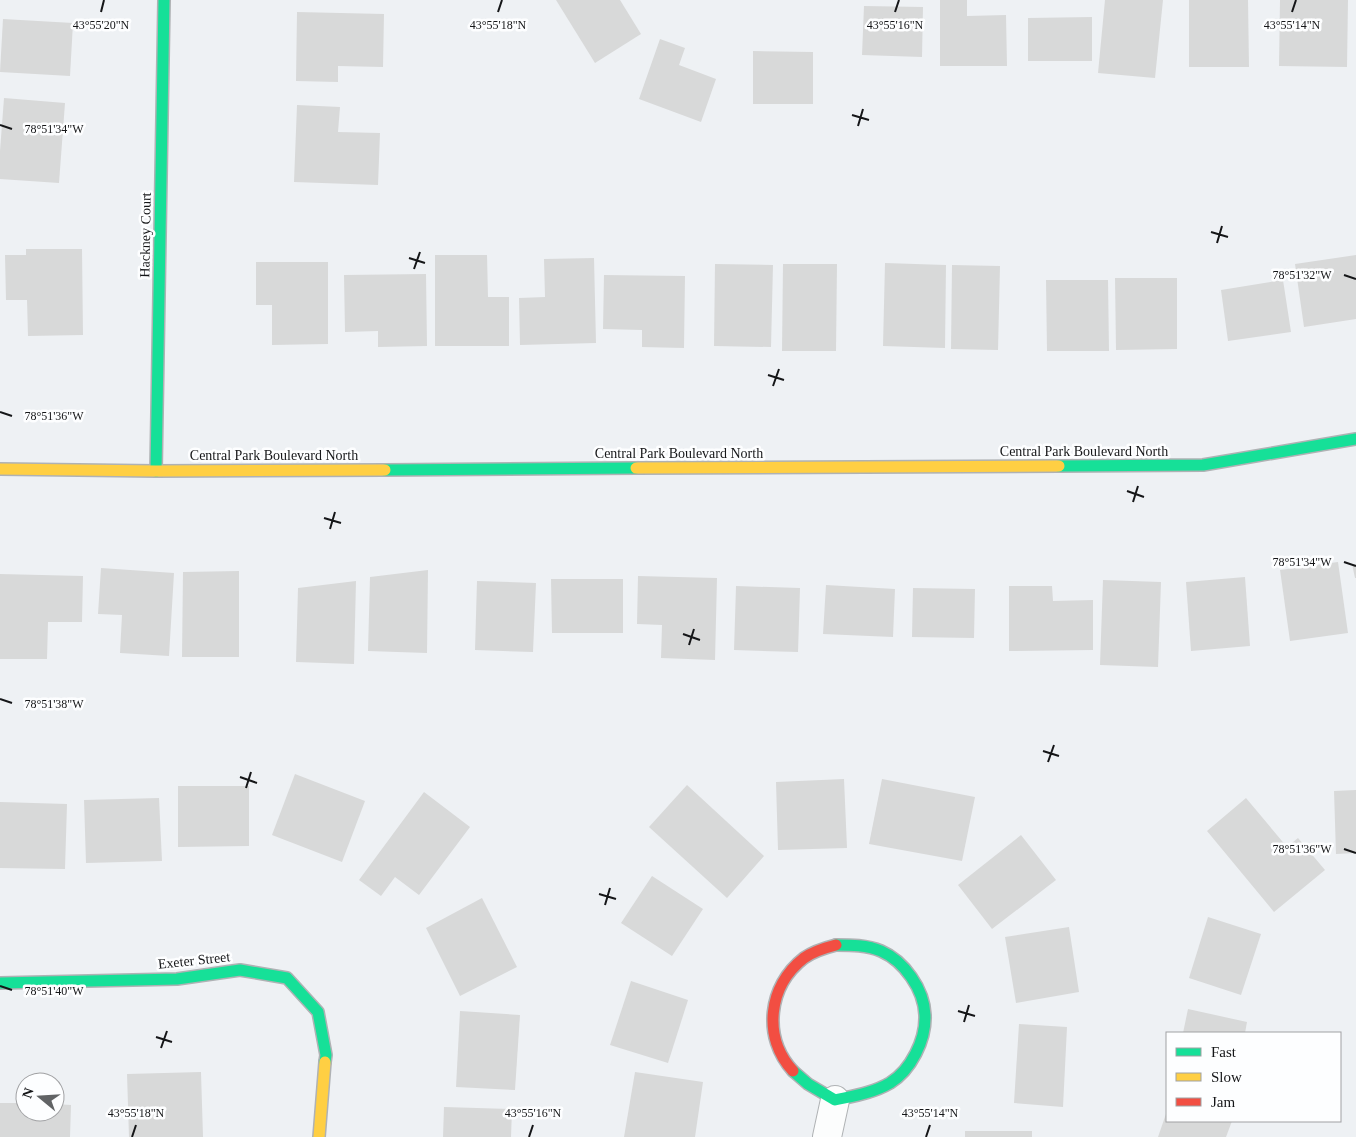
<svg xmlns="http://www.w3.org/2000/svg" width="1356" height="1137" viewBox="0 0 1356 1137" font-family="Georgia,serif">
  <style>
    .building { fill: #d8d9d9 }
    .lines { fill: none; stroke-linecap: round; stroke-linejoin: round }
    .street-casing { stroke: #afb2b4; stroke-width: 30 }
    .fast-casing { stroke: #afb2b4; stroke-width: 14 }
    .slow-casing { stroke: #afb2b4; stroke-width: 14 }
    .jam-casing { stroke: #afb2b4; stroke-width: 14 }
    .street { stroke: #fcfdfd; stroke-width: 28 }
    .fast { stroke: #16e098; stroke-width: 11 }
    .slow { stroke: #ffcf43; stroke-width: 11 }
    .jam { stroke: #f24e42; stroke-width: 11 }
    .ticks { fill: none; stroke: #151618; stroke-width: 2 }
    .labels { text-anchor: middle; stroke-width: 5; stroke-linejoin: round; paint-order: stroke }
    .street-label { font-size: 14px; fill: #151618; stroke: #fdfeff }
    .ticks-label { font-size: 12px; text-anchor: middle; fill: #151618; stroke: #fdfeff; stroke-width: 5; stroke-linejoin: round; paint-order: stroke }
  </style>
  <rect width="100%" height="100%" fill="#eef1f4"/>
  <g class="building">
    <path d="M 556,0 L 620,0 L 641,34 L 595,63 Z"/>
    <path d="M 940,0 L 967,0 L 967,16 L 1006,15 L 1007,66 L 940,66 Z"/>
    <path d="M 1105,0 L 1163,0 L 1155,78 L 1098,73 Z"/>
    <path d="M 1189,0 L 1248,0 L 1249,67 L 1189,67 Z"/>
    <path d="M 1280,0 L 1348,0 L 1347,67 L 1279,66 Z"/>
    <path d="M 864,6 L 923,7 L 922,57 L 862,55 Z"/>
    <path d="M 297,12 L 384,14 L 383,67 L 338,66 L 338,82 L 296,81 Z"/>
    <path d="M 1092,17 L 1092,61 L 1028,61 L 1028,18 Z"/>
    <path d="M 3,19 L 73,23 L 70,76 L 0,72 Z"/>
    <path d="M 660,39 L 685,48 L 679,65 L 716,79 L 701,122 L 639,99 Z"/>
    <path d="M 753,51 L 813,52 L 813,104 L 753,104 Z"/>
    <path d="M 4,98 L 65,103 L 59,183 L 0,179 L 0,151 Z"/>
    <path d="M 297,105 L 340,107 L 338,132 L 380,133 L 378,185 L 294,182 Z"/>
    <path d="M 26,249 L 82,249 L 83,335 L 28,336 L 27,300 L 6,300 L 5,255 L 26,255 Z"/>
    <path d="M 435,255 L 487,255 L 488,297 L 509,297 L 509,346 L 435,346 Z"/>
    <path d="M 1356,255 L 1356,319 L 1304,327 L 1295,264 Z"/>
    <path d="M 594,258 L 596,343 L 520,345 L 519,298 L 545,297 L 544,259 Z"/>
    <path d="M 256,262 L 328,262 L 328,344 L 272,345 L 272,305 L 256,305 Z"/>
    <path d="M 885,263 L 946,265 L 945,348 L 883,346 Z"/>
    <path d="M 715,264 L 773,265 L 771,347 L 714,346 Z"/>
    <path d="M 783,264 L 837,264 L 836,351 L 782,351 Z"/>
    <path d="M 952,265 L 1000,266 L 998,350 L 951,349 Z"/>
    <path d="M 426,274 L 427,346 L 378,347 L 378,331 L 345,332 L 344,275 Z"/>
    <path d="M 604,275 L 685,276 L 684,348 L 642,347 L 642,330 L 603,329 Z"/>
    <path d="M 1115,278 L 1177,278 L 1177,349 L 1116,350 Z"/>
    <path d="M 1046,280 L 1108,280 L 1109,351 L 1047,351 Z"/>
    <path d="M 1283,280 L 1291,332 L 1228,341 L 1221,290 Z"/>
    <path d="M 1338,562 L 1348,633 L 1290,641 L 1280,570 Z"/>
    <path d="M 1352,564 L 1356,564 L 1356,578 L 1355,578 Z"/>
    <path d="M 101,568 L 174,573 L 169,656 L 120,653 L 122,615 L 98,614 Z"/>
    <path d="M 428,570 L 427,653 L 368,651 L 370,577 Z"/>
    <path d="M 239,571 L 239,657 L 182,657 L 183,572 Z"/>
    <path d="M 0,574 L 83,576 L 82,622 L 48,622 L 47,659 L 0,659 Z"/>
    <path d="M 638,576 L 717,578 L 715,660 L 661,658 L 662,625 L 637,624 Z"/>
    <path d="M 1245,577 L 1250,646 L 1191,651 L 1186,582 Z"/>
    <path d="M 551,579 L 623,579 L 623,633 L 552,633 Z"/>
    <path d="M 1103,580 L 1161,582 L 1158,667 L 1100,665 Z"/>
    <path d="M 356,581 L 354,664 L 296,662 L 298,588 Z"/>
    <path d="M 477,581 L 536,583 L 533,652 L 475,650 Z"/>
    <path d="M 826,585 L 895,589 L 893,637 L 823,634 Z"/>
    <path d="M 736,586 L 800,588 L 798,652 L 734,650 Z"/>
    <path d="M 1009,586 L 1052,586 L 1053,601 L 1093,600 L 1093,650 L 1009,651 Z"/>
    <path d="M 913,588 L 975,589 L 974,638 L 912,637 Z"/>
    <path d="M 295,774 L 365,801 L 342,862 L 272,835 Z"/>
    <path d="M 844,779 L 847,848 L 778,850 L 776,782 Z"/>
    <path d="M 882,779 L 975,797 L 962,861 L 869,844 Z"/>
    <path d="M 687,785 L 764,856 L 727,898 L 649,827 Z"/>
    <path d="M 178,786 L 249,786 L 249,846 L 178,847 Z"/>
    <path d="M 1356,790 L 1356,853 L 1336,854 L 1334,791 Z"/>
    <path d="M 424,792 L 470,827 L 419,895 L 395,877 L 381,896 L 359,880 Z"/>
    <path d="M 159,798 L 162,861 L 86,863 L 84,800 Z"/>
    <path d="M 1246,798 L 1287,847 L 1298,838 L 1325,870 L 1274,912 L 1207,831 Z"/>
    <path d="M 0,802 L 67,804 L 65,869 L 0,868 Z"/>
    <path d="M 1021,835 L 1056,880 L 992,929 L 958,885 Z"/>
    <path d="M 652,876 L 703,909 L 672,956 L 621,923 Z"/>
    <path d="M 482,898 L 517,967 L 460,996 L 426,928 Z"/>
    <path d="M 1208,917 L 1261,934 L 1241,995 L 1189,978 Z"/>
    <path d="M 1069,927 L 1079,992 L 1016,1003 L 1005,937 Z"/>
    <path d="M 631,981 L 688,1000 L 668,1063 L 610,1045 Z"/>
    <path d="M 1188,1009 L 1247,1022 L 1245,1033 L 1183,1033 Z"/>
    <path d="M 460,1011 L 520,1015 L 515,1090 L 456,1087 Z"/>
    <path d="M 1019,1024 L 1067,1027 L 1063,1107 L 1014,1103 Z"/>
    <path d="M 201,1072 L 203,1137 L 129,1137 L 127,1074 Z"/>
    <path d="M 635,1072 L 703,1082 L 695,1137 L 624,1137 Z"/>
    <path d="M 0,1103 L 25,1103 L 25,1112 L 55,1112 L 55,1104 L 71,1105 L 70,1137 L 0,1137 Z"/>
    <path d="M 444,1107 L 512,1109 L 511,1137 L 443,1137 Z"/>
    <path d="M 1167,1111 L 1167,1121 L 1232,1121 L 1226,1137 L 1158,1137 Z"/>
    <rect x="965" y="1131" width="67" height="6"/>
  </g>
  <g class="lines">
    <defs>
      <path id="street" d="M 827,1137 L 835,1100"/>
      <g id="fast">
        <path d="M 1059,466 L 1203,465 L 1356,439"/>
        <path d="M 385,470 L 636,468"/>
        <path d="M 156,471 L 164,0"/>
        <path d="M 0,983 L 177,979 L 240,970 L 287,978 L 318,1012 L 326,1055 L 325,1062"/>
        <path d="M 793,1071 L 808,1084 L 835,1100 C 853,1096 873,1093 890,1083 C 911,1070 926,1040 925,1015 C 924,989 904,961 881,951 C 867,945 851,945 836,945"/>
      </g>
      <g id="slow">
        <path d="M 636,468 L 1059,466"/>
        <path d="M 0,469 L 156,471 L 385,470"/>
        <path d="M 319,1137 L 325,1062"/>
      </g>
      <path id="jam" d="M 793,1071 C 762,1037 768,986 804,958 C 814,951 824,948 836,945"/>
    </defs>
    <use href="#street" class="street-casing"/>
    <use href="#fast" class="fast-casing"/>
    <use href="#slow" class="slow-casing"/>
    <use href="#jam" class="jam-casing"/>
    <use href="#street" class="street"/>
    <use href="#fast" class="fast"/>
    <use href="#slow" class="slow"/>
    <use href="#jam" class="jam"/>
  </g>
  <path class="ticks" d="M 101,12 L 104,0M 498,12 L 502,0M 895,12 L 899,0M 1292,12 L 1296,0M 852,115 L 869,120M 0,125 L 12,129M 858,126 L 863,109M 1211,232 L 1228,237M 1217,243 L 1222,226M 409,258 L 425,263M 414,269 L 420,252M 1344,275 L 1356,279M 768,375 L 784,380M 773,386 L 779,369M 0,412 L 12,416M 1127,491 L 1144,497M 1133,502 L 1138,486M 324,518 L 341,523M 330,529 L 335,512M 1344,562 L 1356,566M 683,634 L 700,640M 689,645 L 694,629M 0,699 L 12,703M 1043,751 L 1059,756M 1048,762 L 1054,745M 240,777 L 257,783M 246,788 L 251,772M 1344,849 L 1356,853M 599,894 L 616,899M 605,905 L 610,888M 0,986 L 12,990M 958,1011 L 975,1016M 964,1022 L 969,1005M 156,1037 L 172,1042M 161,1048 L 167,1031M 132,1137 L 136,1125M 529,1137 L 533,1125M 926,1137 L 930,1125"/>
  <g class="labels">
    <g class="street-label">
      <text transform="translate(145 235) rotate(-89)" y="5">Hackney Court</text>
      <text x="1084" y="456">Central Park Boulevard North</text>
      <text x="679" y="458">Central Park Boulevard North</text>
      <text x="274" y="460">Central Park Boulevard North</text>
      <text transform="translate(194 960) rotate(-6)" y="5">Exeter Street</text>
    </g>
  </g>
  <g class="ticks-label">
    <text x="101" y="29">43°55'20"N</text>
    <text x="498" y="29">43°55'18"N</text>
    <text x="895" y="29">43°55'16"N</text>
    <text x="1292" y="29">43°55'14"N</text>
    <text x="54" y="133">78°51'34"W</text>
    <text x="1302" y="279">78°51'32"W</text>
    <text x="54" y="420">78°51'36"W</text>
    <text x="1302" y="566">78°51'34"W</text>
    <text x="54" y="708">78°51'38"W</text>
    <text x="1302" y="853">78°51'36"W</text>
    <text x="54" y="995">78°51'40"W</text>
    <text x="136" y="1117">43°55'18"N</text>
    <text x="533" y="1117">43°55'16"N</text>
    <text x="930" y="1117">43°55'14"N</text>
  </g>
  <rect x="1166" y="1032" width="175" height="90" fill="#fdfeff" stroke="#a0a1a3"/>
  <rect x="1176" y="1048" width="25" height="8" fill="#16e098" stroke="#a0a1a3"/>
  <text x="1211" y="1057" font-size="15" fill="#151618">Fast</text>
  <rect x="1176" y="1073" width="25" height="8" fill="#ffcf43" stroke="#a0a1a3"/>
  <text x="1211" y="1082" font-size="15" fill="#151618">Slow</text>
  <rect x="1176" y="1098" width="25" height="8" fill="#f24e42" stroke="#a0a1a3"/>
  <text x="1211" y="1107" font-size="15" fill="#151618">Jam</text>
  <g transform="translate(40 1097) rotate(288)"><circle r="24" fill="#fdfeff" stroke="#a0a1a3"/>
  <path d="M0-4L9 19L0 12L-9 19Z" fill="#616365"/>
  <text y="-8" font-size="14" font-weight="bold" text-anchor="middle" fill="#151618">N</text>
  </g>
</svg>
